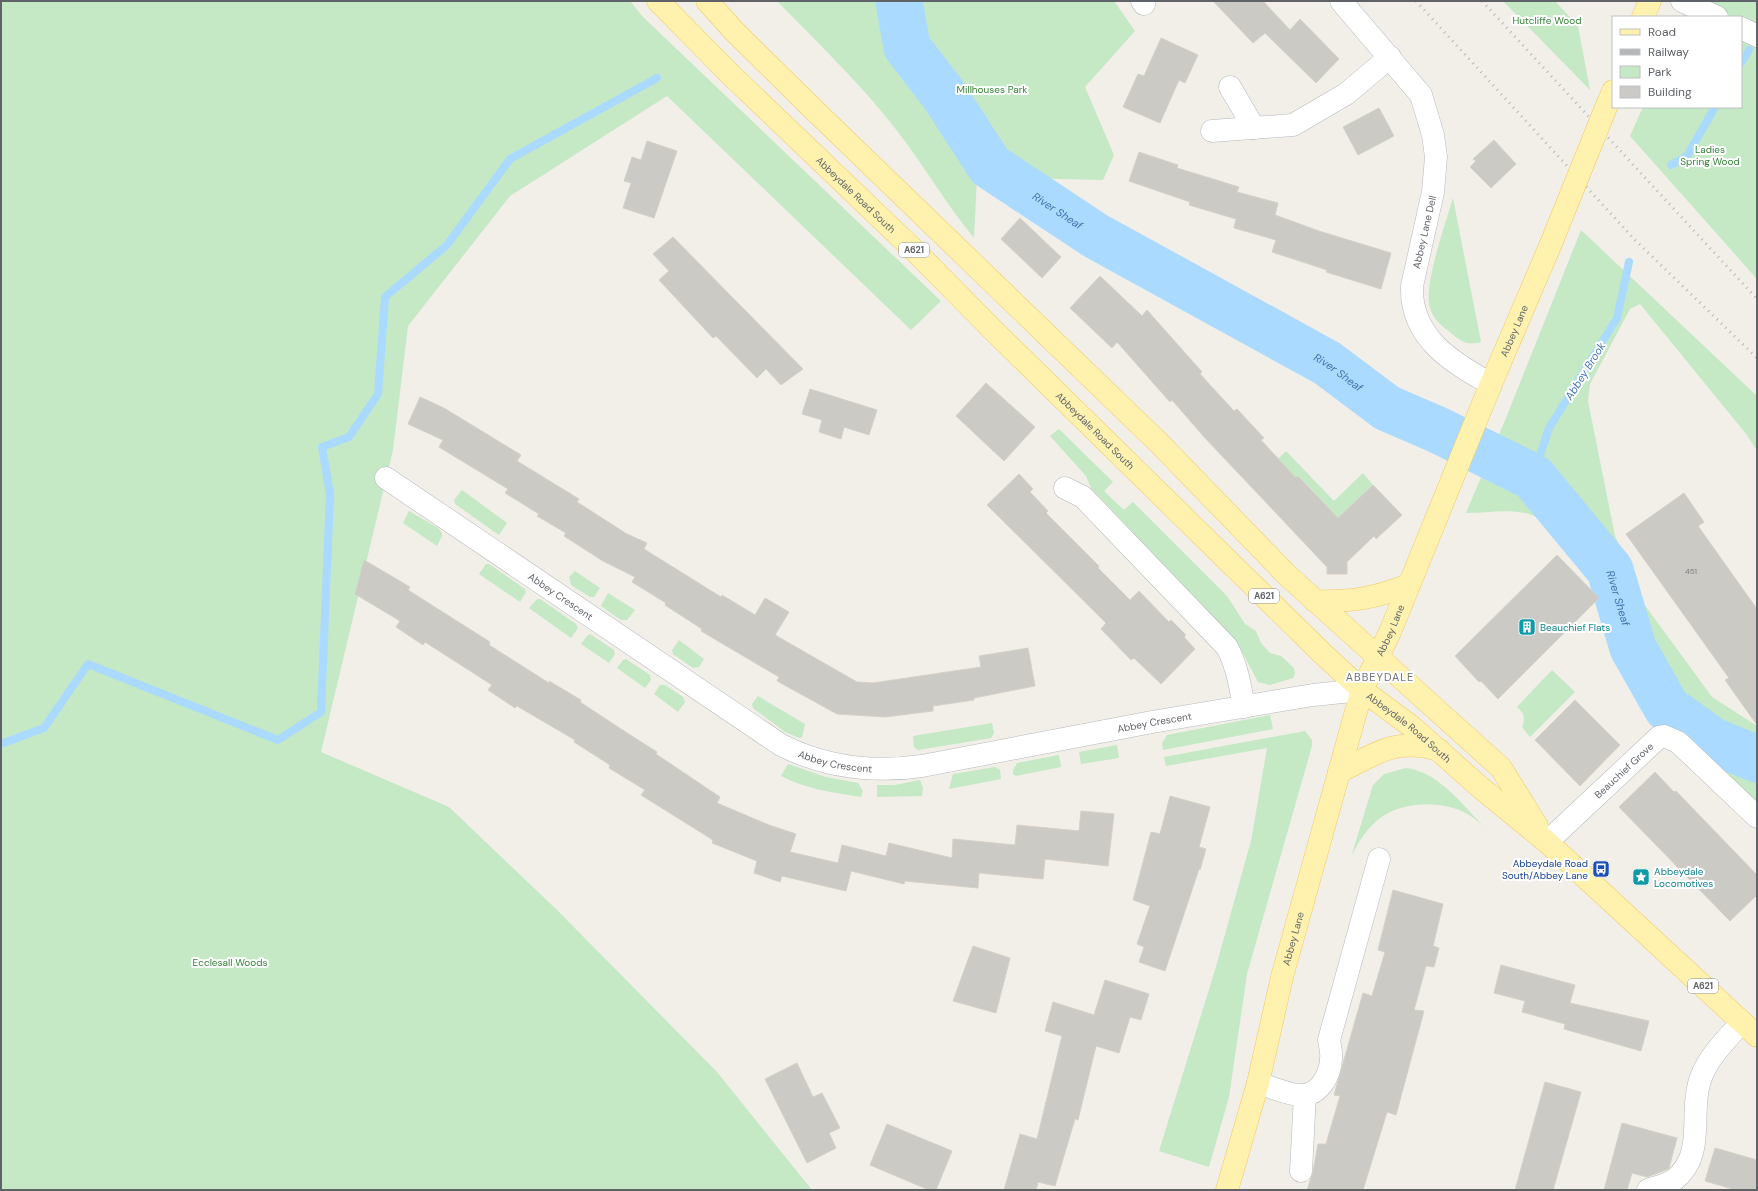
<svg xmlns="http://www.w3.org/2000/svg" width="1758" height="1191" viewBox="0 0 1758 1191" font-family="'DM Sans',sans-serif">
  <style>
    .green { fill: #c5e8c5 }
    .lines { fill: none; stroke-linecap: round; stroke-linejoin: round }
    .stream { stroke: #aadaff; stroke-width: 8 }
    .river { stroke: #aadaff; stroke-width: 47 }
    .building { fill: #cccac5; stroke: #d6d1c6 }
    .minor-casing { stroke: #b5b8bc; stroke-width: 23 }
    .major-casing { stroke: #f2c960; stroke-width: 23 }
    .minor { stroke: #fff; stroke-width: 22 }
    .major { stroke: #fff2af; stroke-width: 22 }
    .rail { stroke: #b6b7b8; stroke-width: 3; stroke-dasharray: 1 5; stroke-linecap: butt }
    .major-bridge-casing { stroke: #f2c960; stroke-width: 23; stroke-linecap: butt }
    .major-bridge { stroke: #fff2af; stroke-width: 22 }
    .labels { text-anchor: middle; stroke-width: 4; stroke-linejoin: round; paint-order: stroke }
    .number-label { font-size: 8px; fill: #7a7d7f }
    .shield { fill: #fff; stroke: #8f9295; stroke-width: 1 }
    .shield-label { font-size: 9px; font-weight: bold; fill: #5f6368 }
    .park-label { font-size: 10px; fill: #348238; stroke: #fff }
    .street-label { font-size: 10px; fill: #5f6368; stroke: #fff }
    .culture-label { font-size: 10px; fill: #0d838f; stroke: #fff; text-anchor: start }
    .transit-label { font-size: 10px; fill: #164399; stroke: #fff; text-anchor: end }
    .water-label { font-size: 11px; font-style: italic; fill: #4174aa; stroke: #fff }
    .neighbourhood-label { font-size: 11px; letter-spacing: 1px; fill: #70757a; stroke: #fff }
  </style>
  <rect width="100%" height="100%" fill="#f1efe8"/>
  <g class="green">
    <path d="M 1,1 L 630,1 L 643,17 L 941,301 L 911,330 L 667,96 L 510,196 L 408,326 L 393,450 L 321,752 L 449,807 L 557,910 L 717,1072 L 812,1190 L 1,1190 Z"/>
    <path d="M 777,1 L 1114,1 L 1135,31 L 1085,87 L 1114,155 L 1103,180 L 977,177 L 974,238 C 946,204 925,167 898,132 C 862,85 818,43 777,1 Z"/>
    <path d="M 1503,1 L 1555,1 L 1578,26 L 1590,90 Z"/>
    <path d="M 1689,1 L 1757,1 L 1757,279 L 1630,136 L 1643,107 L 1741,107 L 1741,17 L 1682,17 Z"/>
    <path d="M 1453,198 L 1481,342 C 1467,346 1461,341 1451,333 C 1442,326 1433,319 1430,308 C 1423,285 1446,223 1453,198 Z"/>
    <path d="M 1581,230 L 1757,396 L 1757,451 L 1747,435 L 1640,304 L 1630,309 L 1590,384 L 1588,401 L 1615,536 L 1626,559 L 1599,589 C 1583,564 1556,519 1525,513 C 1506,509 1485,513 1466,513 L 1506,418 Z"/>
    <path d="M 1059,429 L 1113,482 L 1104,491 L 1124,510 L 1133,502 L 1227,596 L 1245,624 L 1256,631 L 1261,643 L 1270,653 L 1281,656 L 1294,668 L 1295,674 L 1293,678 L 1270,685 L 1258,682 L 1237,642 L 1091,488 L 1086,476 L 1050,436 Z"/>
    <path d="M 1286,451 L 1334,501 L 1363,473 L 1373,485 L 1338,518 L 1299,476 L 1296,478 L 1278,459 Z"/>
    <path d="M 462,490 L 507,523 L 499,535 L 455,504 L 454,500 Z"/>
    <path d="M 409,511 L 438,528 L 442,533 L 442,536 L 437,546 L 403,523 Z"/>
    <path d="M 486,564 L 489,564 L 525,589 L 526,592 L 520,602 L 479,574 Z"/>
    <path d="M 575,571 L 600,588 L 594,597 L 590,597 L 571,585 L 569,577 Z"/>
    <path d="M 1633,589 L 1712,697 L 1757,726 L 1757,802 L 1643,697 L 1614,638 L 1612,613 L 1613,604 Z"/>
    <path d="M 608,593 L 635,610 L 627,620 L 621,620 L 602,607 L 601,606 Z"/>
    <path d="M 537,599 L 540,599 L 576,624 L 578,628 L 571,638 L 529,608 Z"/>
    <path d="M 590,634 L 614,650 L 615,654 L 609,663 L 581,644 L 587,636 Z"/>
    <path d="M 679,640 L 704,659 L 699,667 L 693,668 L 673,654 L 672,650 Z"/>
    <path d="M 626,659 L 650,675 L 651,680 L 645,688 L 617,668 L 623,660 Z"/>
    <path d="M 1552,670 L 1575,692 L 1530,737 L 1522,727 C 1526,718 1524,713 1517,707 Z"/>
    <path d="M 660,685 L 665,685 L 683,697 L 685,702 L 678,712 L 654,694 Z"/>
    <path d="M 758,696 L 805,724 L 802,737 L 799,738 L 785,732 L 753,708 L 752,704 Z"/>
    <path d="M 1270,715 L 1273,729 L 1163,750 L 1162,743 L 1167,735 Z"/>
    <path d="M 992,723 L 994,733 L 991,738 L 918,750 L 914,747 L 913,736 Z"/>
    <path d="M 1305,731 L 1312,740 L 1312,746 L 1247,974 L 1229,1097 L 1209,1167 L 1159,1151 L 1215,970 L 1251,841 L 1267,748 L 1166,766 L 1164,757 Z"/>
    <path d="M 1117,745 L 1119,758 L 1081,764 L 1079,752 Z"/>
    <path d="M 1059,755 L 1061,767 L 1016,776 L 1013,774 L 1013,770 L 1017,763 Z"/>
    <path d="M 788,764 L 826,777 L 858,783 L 863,791 L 861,797 C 835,793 806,789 781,776 Z"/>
    <path d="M 995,767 L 1000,770 L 1001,779 L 949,789 L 953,774 Z"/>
    <path d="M 1406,768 C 1440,772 1465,808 1488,831 C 1482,825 1476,819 1469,815 C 1446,800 1405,801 1383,816 C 1368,826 1358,842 1351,857 L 1373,785 L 1384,774 Z"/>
    <path d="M 920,780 L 923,788 L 922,796 L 877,797 L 877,785 L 895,785 Z"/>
  </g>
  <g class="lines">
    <g class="stream">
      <path d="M 1741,63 L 1749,50"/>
      <path d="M 1671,165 L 1687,156 L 1715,107"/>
      <path d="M 1533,477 L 1549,428 L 1617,318 L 1629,262"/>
      <path d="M 1,744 L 44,728 L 88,664 L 278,740 L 321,712 L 330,494 L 322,447 L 349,437 L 378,394 L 385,297 L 447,245 L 510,159 L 657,78"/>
    </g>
    <path class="river" id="s1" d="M 899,1 L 907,47 L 944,95 L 990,166 L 1096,236 L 1327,363 L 1387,408 L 1438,430 L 1533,477 L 1610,570 L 1633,648 L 1667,708 L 1713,741 L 1757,759"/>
  </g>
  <g class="building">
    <path d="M 1213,1 L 1263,1 L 1290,30 L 1300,19 L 1339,59 L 1316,83 L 1265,33 L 1253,43 Z"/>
    <path d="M 1161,38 L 1198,55 L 1185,83 L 1179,80 L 1160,123 L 1123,107 L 1138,74 L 1144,76 Z"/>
    <path d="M 1379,108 L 1394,136 L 1358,155 L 1343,127 Z"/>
    <path d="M 1494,140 L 1516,164 L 1491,188 L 1470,167 L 1476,161 L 1473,159 Z"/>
    <path d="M 647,141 L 677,151 L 654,218 L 623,208 L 631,183 L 624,181 L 632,157 L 641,160 Z"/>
    <path d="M 1139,152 L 1178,165 L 1177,168 L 1239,187 L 1237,192 L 1278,203 L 1275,215 L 1319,231 L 1391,253 L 1381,289 L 1326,272 L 1327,270 L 1272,252 L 1276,240 L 1234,228 L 1236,219 L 1189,205 L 1190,202 L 1129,181 Z"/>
    <path d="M 1020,218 L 1061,257 L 1042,278 L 1001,239 Z"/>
    <path d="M 673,237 L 803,369 L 781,385 L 766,369 L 757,378 L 716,336 L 713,338 L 659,280 L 669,271 L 653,254 Z"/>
    <path d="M 1100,276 L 1142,316 L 1147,310 L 1202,372 L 1200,374 L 1234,411 L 1237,409 L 1264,438 L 1261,440 L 1296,478 L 1298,476 L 1338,518 L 1373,485 L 1402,515 L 1376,539 L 1374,536 L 1347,562 L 1347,574 L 1327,574 L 1327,567 L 1205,438 L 1172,400 L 1170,402 L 1117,342 L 1112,348 L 1070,308 Z"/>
    <path d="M 986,383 L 1035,427 L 1004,461 L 956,416 Z"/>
    <path d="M 810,389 L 877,410 L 869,435 L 844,427 L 841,439 L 819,432 L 822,420 L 802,414 Z"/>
    <path d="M 420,397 L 444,408 L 521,455 L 517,461 L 579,499 L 577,502 L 627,534 L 647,543 L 644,549 L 721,597 L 722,595 L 755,615 L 765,598 L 789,612 L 775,635 L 857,682 L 873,683 L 981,667 L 979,656 L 1028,648 L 1035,686 L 974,698 L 974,700 L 933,706 L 933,711 L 885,717 L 837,714 L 777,681 L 779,677 L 701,631 L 702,629 L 665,605 L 666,603 L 632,582 L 635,577 L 603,561 L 564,536 L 566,533 L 537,516 L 539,514 L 505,493 L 508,489 L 439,447 L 443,440 L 408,424 Z"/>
    <path d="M 1019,474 L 1033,489 L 1030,492 L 1048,511 L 1046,513 L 1099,566 L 1098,568 L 1130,600 L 1139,591 L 1169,622 L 1171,620 L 1186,635 L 1184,637 L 1195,649 L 1161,684 L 1134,658 L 1131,660 L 1101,629 L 1106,623 L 987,505 Z"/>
    <path d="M 1684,493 L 1704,522 L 1698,526 L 1757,609 L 1757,725 L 1725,680 L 1729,678 L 1626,534 Z"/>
    <path d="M 1557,555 L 1599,598 L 1498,699 L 1481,681 L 1479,682 L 1455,656 Z"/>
    <path d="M 364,560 L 410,587 L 408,590 L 490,642 L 489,645 L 549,683 L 549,681 L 581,700 L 580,702 L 621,729 L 657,752 L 656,754 L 720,797 L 717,803 L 769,825 L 796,834 L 790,852 L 838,863 L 842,845 L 886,856 L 889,843 L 952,858 L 953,839 L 1015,845 L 1017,825 L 1079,831 L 1081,811 L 1114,814 L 1108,866 L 1045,859 L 1043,879 L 979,873 L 978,888 L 905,881 L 904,884 L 851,871 L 846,891 L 782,876 L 780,882 L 754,873 L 757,861 L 712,843 L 713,840 L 641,795 L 645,790 L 609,768 L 610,765 L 574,742 L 575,740 L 517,706 L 515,708 L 488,690 L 492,685 L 425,642 L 423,645 L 396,627 L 400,621 L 355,594 Z"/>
    <path d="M 1575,700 L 1620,745 L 1580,786 L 1535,740 Z"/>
    <path d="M 1655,772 L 1674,792 L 1676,791 L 1757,875 L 1757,895 L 1730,921 L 1619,807 Z"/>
    <path d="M 1170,796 L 1210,807 L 1199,847 L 1206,849 L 1200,870 L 1199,869 L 1165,971 L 1139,962 L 1144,947 L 1137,944 L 1150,906 L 1133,900 L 1151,832 L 1160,834 Z"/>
    <path d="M 1393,890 L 1443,904 L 1433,946 L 1439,948 L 1434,967 L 1426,966 L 1414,1010 L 1424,1011 L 1396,1115 L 1387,1112 L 1363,1190 L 1307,1190 L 1313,1172 L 1318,1144 L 1326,1144 L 1340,1096 L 1334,1095 L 1363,993 L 1372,996 L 1385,952 L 1378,950 Z"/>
    <path d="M 973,946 L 1010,958 L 996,1013 L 953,1001 Z"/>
    <path d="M 1501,965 L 1575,985 L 1570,1003 L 1649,1021 L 1641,1051 L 1564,1029 L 1565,1024 L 1522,1012 L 1525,1001 L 1494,993 Z"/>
    <path d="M 1105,980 L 1149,994 L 1141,1020 L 1130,1017 L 1119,1053 L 1096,1046 L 1078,1120 L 1075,1119 L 1055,1186 L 1038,1182 L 1036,1190 L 1004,1190 L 1020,1134 L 1037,1139 L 1062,1036 L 1045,1031 L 1053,1002 L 1094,1015 Z"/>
    <path d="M 797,1063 L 813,1097 L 822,1093 L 840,1128 L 829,1133 L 836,1148 L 807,1163 L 765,1079 Z"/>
    <path d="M 1545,1082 L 1581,1092 L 1553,1190 L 1515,1190 Z"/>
    <path d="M 1622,1123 L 1677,1138 L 1669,1168 L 1666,1170 L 1647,1177 L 1632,1173 L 1627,1190 L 1604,1190 Z"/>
    <path d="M 887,1124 L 952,1151 L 936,1190 L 929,1190 L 870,1165 Z"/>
    <path d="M 1715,1148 L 1757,1160 L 1757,1190 L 1736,1190 L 1705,1181 Z"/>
  </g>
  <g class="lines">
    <defs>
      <g id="minor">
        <path d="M 1142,1 L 1144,4"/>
        <path d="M 1341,1 L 1421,95 L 1433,135 L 1436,157 L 1433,192 L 1412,286 C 1410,337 1451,362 1491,384"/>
        <path d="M 1682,1 L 1717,17"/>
        <path d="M 1741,28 L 1757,36"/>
        <path d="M 1230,87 L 1254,128"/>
        <path d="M 1212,131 L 1293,125 L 1346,94 L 1390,57"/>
        <path id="s2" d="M 386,478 L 781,745 C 825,767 873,773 922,766 L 1152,722 L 1313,695 L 1362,690"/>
        <path d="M 1065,488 L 1083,497 L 1227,647 C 1237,666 1240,685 1244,707"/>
        <path id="s3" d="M 1547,842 L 1659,737 L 1664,736 L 1678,742 L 1757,817"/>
        <path d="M 1258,1083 C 1271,1087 1286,1094 1300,1095 C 1319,1096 1330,1076 1331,1059 C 1332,1053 1330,1046 1329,1040 L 1379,859"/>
        <path d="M 1301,1171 L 1305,1095"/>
        <path d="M 1648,1190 C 1656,1187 1667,1185 1674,1180 C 1708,1153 1687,1111 1702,1075 C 1710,1055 1727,1039 1742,1022"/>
      </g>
      <g id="major">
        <path id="s4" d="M 658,1 L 731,75 L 914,250 L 996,333 L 1323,654 L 1362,690 L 1411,726 L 1481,788 L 1547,842 L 1757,1036"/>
        <path d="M 707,1 L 734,31 L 810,106 L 1159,443 L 1288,576 L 1501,768 L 1537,826"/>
        <path d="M 1643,17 L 1650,1"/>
        <path d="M 1607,105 L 1613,91"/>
        <path d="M 1315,601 C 1353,602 1374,598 1409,585"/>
        <path d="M 1339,772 C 1376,754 1395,737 1439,750"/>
        <path id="s5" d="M 1227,1190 L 1258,1083 L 1282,977 L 1362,690 L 1390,632 L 1491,384 L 1550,246"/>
      </g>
    </defs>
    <use href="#minor" class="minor-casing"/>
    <use href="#major" class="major-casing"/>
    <use href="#minor" class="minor"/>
    <use href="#major" class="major"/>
    <g class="rail">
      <path d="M 1416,1 L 1634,239 L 1757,358"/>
      <path d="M 1482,1 L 1757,299"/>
    </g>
    <defs>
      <path id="major-bridge" d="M 1550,246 L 1607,105"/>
    </defs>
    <use href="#major-bridge" class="major-bridge-casing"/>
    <use href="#major-bridge" class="major-bridge"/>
  </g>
  <defs>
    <symbol id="building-square" viewBox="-11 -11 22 22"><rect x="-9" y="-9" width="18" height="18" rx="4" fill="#0f9aa8" stroke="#fff"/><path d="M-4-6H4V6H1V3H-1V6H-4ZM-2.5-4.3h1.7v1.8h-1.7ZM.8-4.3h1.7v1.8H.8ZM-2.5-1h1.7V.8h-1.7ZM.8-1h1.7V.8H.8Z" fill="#fff"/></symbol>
    <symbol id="bus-square" viewBox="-11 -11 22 22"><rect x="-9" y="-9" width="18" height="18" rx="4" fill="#1a4fb4" stroke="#fff"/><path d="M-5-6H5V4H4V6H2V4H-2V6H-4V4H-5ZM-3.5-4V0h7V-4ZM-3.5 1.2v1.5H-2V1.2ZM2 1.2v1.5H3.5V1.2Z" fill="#fff"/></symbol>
    <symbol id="sight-square" viewBox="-11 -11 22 22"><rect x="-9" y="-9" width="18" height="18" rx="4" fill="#0f9aa8" stroke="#fff"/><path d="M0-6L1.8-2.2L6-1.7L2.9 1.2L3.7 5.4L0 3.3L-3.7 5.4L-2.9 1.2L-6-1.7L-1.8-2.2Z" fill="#fff"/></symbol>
  </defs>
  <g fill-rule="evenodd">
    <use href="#building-square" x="1517" y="617" width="20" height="20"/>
    <use href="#bus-square" x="1591" y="859" width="20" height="20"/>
    <use href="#sight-square" x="1631" y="867" width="20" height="20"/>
  </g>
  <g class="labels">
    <g class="number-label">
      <text x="1691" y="574">451</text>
    </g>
    <g class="shield">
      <rect x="899" y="243" width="30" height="14" rx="3"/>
      <rect x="1249" y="589" width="30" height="14" rx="3"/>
      <rect x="1688" y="979" width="30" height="14" rx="3"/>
    </g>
    <g class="shield-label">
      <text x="914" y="253">A621</text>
      <text x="1264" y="599">A621</text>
      <text x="1703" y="989">A621</text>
    </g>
    <g class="park-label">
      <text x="1547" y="24">Hutcliffe Wood</text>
      <text x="992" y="93">Millhouses Park</text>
      <text x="1710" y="153">Ladies<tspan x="1710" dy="12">Spring Wood</tspan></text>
      <text x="230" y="966">Ecclesall Woods</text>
    </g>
    <g class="street-label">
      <text dy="4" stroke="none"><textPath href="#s4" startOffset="277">Abbeydale Road South</textPath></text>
      <text transform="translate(1424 232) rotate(-77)" y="4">Abbey Lane Dell</text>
      <text dy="4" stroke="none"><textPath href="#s5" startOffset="908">Abbey Lane</textPath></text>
      <text dy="4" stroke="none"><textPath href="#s4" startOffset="613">Abbeydale Road South</textPath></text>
      <text dy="4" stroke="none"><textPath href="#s2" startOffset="211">Abbey Crescent</textPath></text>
      <text dy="4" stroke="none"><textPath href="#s5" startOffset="584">Abbey Lane</textPath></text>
      <text dy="4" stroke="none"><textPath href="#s2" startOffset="858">Abbey Crescent</textPath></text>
      <text dy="4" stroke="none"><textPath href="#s4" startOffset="1045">Abbeydale Road South</textPath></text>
      <text dy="4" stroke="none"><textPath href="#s2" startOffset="534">Abbey Crescent</textPath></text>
      <text dy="4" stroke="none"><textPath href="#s3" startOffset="105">Beauchief Grove</textPath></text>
      <text dy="4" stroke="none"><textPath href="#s5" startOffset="260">Abbey Lane</textPath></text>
    </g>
    <g class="culture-label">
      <text x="1540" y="631">Beauchief Flats</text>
      <text x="1654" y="875">Abbeydale<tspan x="1654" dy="12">Locomotives</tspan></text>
    </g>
    <g class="transit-label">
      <text x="1588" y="867">Abbeydale Road<tspan x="1588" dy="12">South/Abbey Lane</tspan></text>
    </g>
    <g class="water-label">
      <text dy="4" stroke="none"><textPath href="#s1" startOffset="273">River Sheaf</textPath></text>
      <text transform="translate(1585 371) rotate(-58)" y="4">Abbey Brook</text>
      <text dy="4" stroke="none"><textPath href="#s1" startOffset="597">River Sheaf</textPath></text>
      <text dy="4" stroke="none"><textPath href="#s1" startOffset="969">River Sheaf</textPath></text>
    </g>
    <g class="neighbourhood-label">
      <text x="1380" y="681">ABBEYDALE</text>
    </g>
  </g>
  <rect width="1758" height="1191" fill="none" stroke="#5f6368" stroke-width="4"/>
  <rect x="1612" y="16" width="130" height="92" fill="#ffffff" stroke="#bfc1c3"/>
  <rect x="1620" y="29" width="20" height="6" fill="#fff2af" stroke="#bfc1c3"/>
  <text x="1648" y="36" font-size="12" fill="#5f6368">Road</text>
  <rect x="1620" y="49" width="20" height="6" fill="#b6b7b8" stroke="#bfc1c3"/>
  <text x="1648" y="56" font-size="12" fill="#5f6368">Railway</text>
  <rect x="1620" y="66" width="20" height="12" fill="#c5e8c5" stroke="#bfc1c3"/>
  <text x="1648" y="76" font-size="12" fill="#5f6368">Park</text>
  <rect x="1620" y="86" width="20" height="12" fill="#cccac5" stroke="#bfc1c3"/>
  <text x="1648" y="96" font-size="12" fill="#5f6368">Building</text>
</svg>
